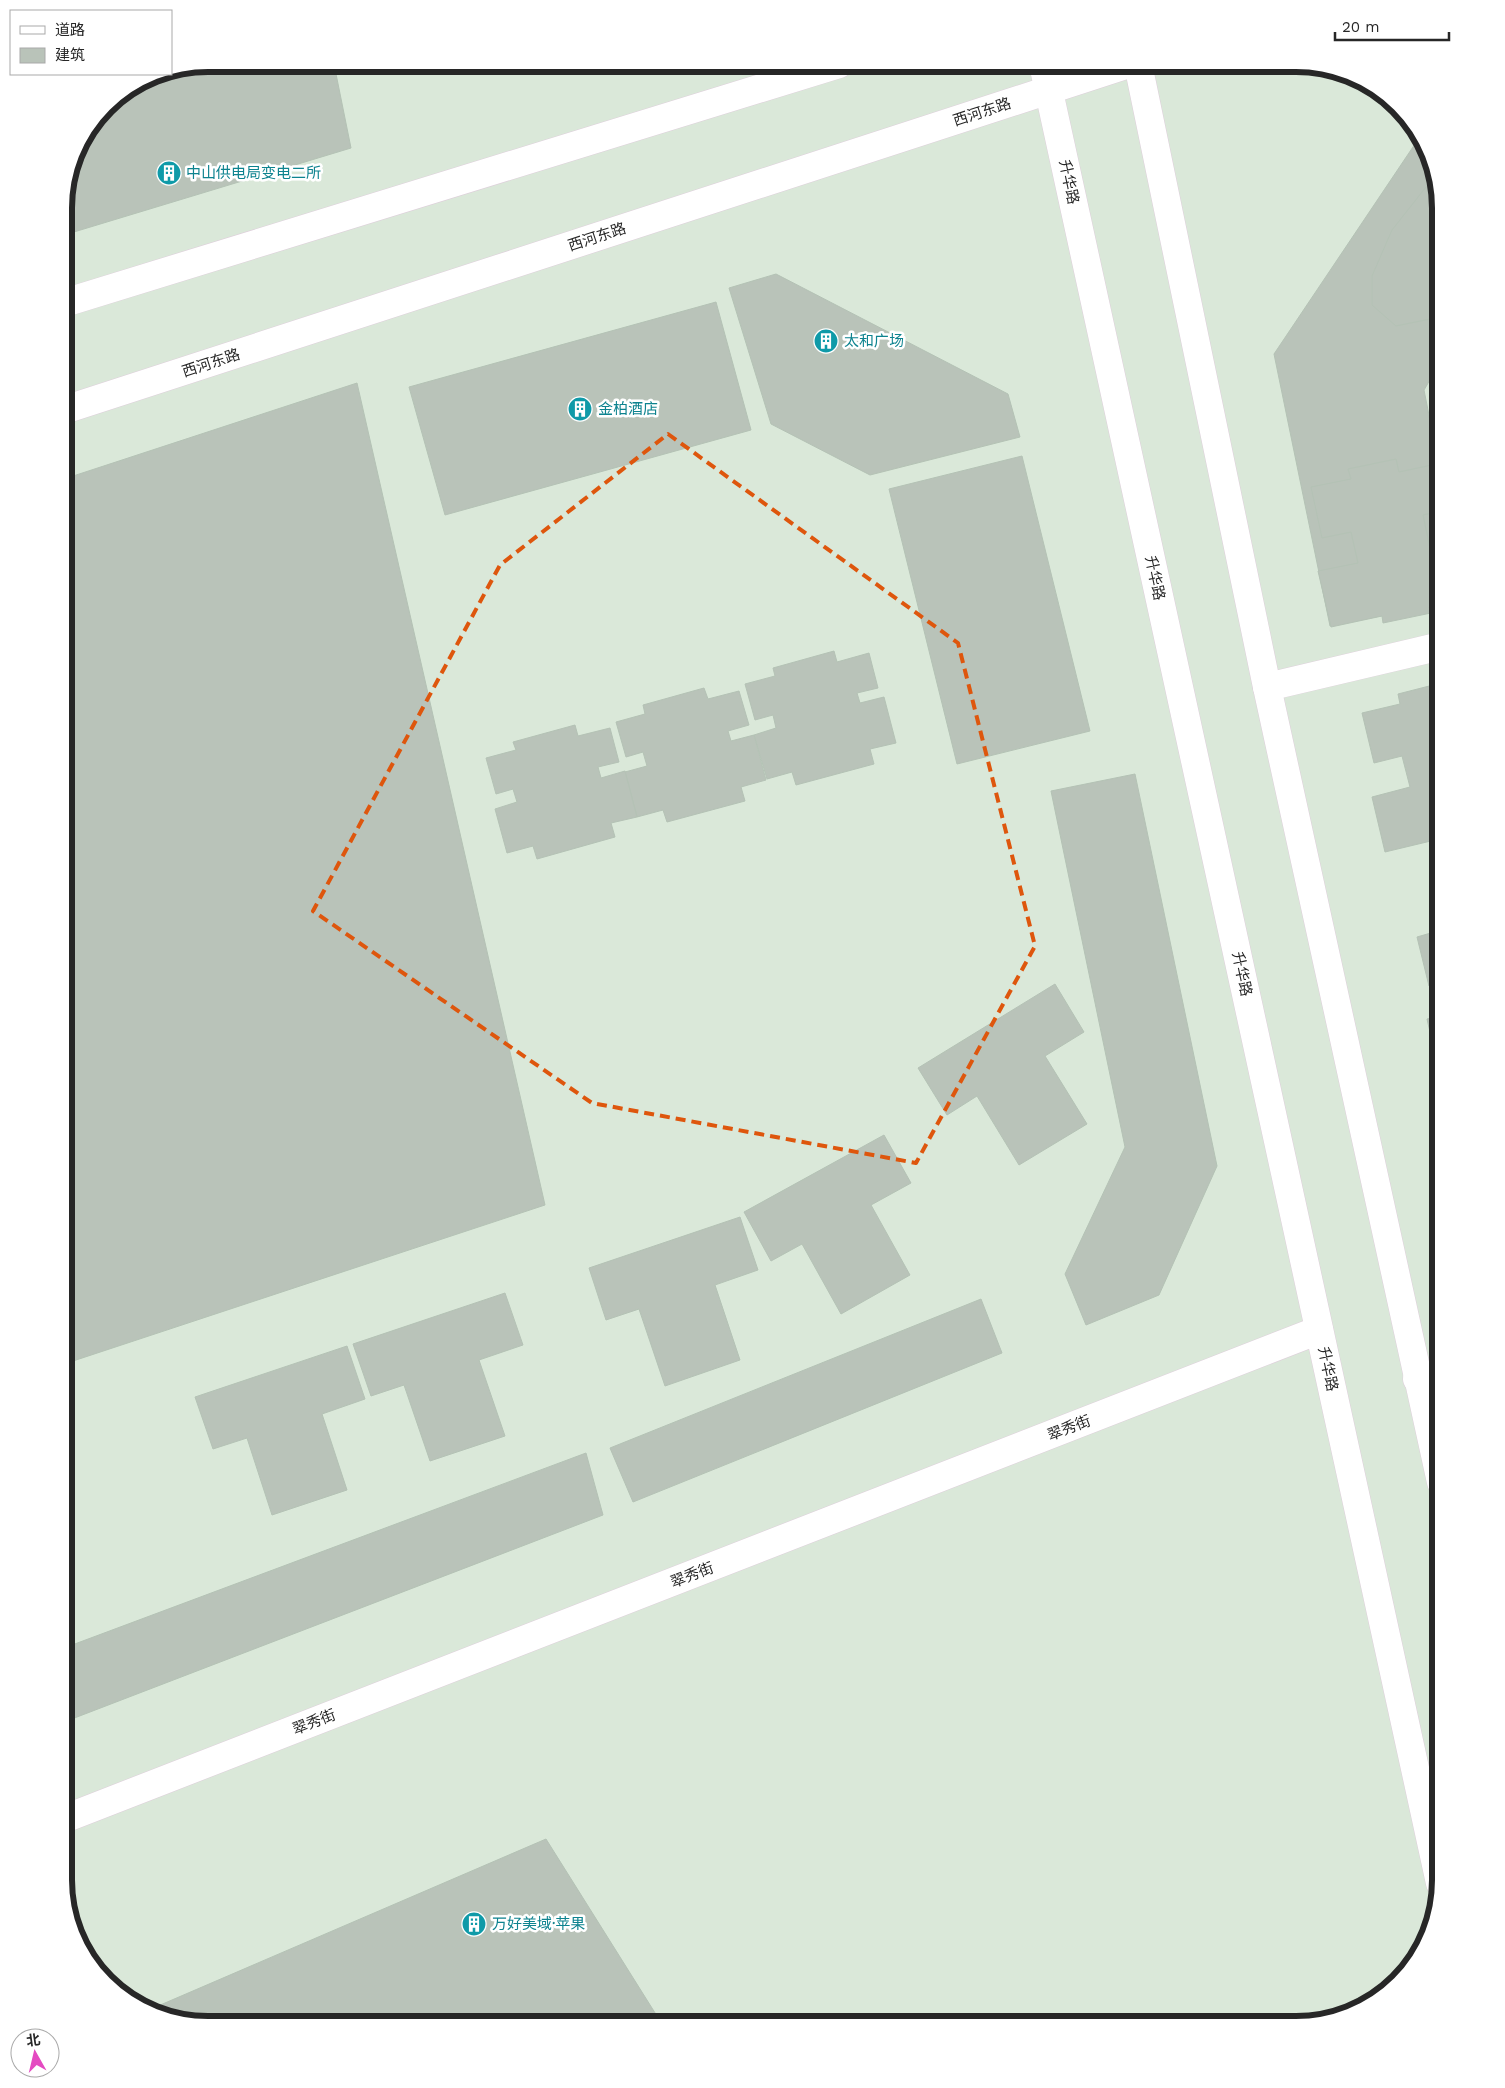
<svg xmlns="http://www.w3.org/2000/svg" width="1505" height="2088" viewBox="0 0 1505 2088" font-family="'Work Sans','Noto Sans SC',sans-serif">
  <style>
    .building { fill: #b9c3b9; stroke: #b4c2b5 }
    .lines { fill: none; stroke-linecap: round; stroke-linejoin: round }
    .street-casing { stroke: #decfdb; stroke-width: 29 }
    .secondary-casing { stroke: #decfdb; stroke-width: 29 }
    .street { stroke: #fff; stroke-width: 28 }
    .secondary { stroke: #fff; stroke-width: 28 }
    .marked { fill: none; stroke: #de560d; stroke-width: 4; stroke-dasharray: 10 6; stroke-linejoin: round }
    .labels { text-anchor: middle; stroke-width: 5; stroke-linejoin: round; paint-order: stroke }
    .street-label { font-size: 15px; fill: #272727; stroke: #fff }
    .culture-label { font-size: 15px; fill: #0d838f; stroke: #fff; text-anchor: start }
    .rim { fill: none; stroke: #272727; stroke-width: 6 }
  </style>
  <rect width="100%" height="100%" fill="#dae8d9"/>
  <g class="building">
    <path d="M 208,64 L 334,64 L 351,148 L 64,235 L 64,199 L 79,145 L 113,100 L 153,75 L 171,74 L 171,71 Z"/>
    <path d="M 462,64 L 495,64 L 465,72 Z"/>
    <path d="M 1421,135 L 1441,208 L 1441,361 L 1424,390 L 1441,476 L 1441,604 L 1330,626 L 1274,354 Z"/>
    <path d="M 1434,183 L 1441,208 L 1441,313 L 1435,318 L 1396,326 L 1372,305 L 1372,276 L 1392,230 L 1426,187 Z"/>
    <path d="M 776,274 L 1008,394 L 1020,437 L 870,475 L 771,424 L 729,288 Z"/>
    <path d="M 716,302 L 751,430 L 445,515 L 409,387 Z"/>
    <path d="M 357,383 L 545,1205 L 64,1364 L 64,479 Z"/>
    <path d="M 1022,456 L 1090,731 L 957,764 L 889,489 Z"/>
    <path d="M 1396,459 L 1399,472 L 1441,463 L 1441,511 L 1423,515 L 1430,548 L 1441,546 L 1441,604 L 1429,607 L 1431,613 L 1383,623 L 1382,616 L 1331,627 L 1318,571 L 1358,563 L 1351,532 L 1322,538 L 1311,487 L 1351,479 L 1348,469 Z"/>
    <path d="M 834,651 L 837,662 L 869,653 L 878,688 L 857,693 L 860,703 L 884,697 L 896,743 L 870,749 L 874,764 L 796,785 L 792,772 L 767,779 L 754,735 L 776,728 L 773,715 L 755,720 L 745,684 L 775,676 L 773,668 Z"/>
    <path d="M 1441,683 L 1441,846 L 1437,847 L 1435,840 L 1385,852 L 1372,797 L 1410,787 L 1402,756 L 1374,763 L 1362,713 L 1400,704 L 1398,694 Z"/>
    <path d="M 704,688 L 708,699 L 739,691 L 749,725 L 728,731 L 731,741 L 754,735 L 766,780 L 741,787 L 745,801 L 667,822 L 663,810 L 637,817 L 625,772 L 647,766 L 643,752 L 626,757 L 616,722 L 645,714 L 643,705 Z"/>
    <path d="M 575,725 L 578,736 L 610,728 L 619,762 L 598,767 L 601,778 L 625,771 L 637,817 L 611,823 L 615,837 L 537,859 L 533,846 L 507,853 L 495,809 L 517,802 L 513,789 L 496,794 L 486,758 L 516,750 L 513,742 Z"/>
    <path d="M 1135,774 L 1217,1166 L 1159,1295 L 1086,1325 L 1065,1274 L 1125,1147 L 1051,791 Z"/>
    <path d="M 1441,930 L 1441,983 L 1429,986 L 1417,937 Z"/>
    <path d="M 1055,984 L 1084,1032 L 1045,1056 L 1087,1124 L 1019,1165 L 977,1096 L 947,1115 L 918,1068 Z"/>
    <path d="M 1441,1016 L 1441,1075 L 1440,1075 L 1427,1019 Z"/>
    <path d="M 884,1135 L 911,1183 L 871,1205 L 910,1275 L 841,1314 L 802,1244 L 771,1261 L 744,1212 Z"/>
    <path d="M 740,1217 L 758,1270 L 715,1285 L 740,1360 L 665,1386 L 639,1309 L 606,1320 L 589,1268 Z"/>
    <path d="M 505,1293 L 523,1345 L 479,1360 L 505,1436 L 430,1461 L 404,1385 L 371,1396 L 353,1344 Z"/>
    <path d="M 981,1299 L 1002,1353 L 633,1502 L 610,1448 Z"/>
    <path d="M 347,1346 L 365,1399 L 322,1414 L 347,1490 L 272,1515 L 247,1438 L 213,1449 L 195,1397 Z"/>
    <path d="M 586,1453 L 603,1515 L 64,1722 L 64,1648 Z"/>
    <path d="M 546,1839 L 662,2024 L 199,2024 L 151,2009 Z"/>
  </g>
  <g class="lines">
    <defs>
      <g id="street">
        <path d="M 1267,687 L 1441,646"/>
        <path d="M 1417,1379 L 1441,1374"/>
        <path d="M 64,1819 L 1319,1330"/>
      </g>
      <g id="secondary">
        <path d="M 1043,64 L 1440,1883"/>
        <path d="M 1138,64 L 1267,687 L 1441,1482"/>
        <path d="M 64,303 L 839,64"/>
        <path d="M 64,410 L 1129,64"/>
      </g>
    </defs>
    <use href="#street" class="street-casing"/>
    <use href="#secondary" class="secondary-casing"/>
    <use href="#street" class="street"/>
    <use href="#secondary" class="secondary"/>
  </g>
  <path class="marked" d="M 668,434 L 958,643 L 1035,946 L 916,1163 L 592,1103 L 313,911 L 500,565 Z"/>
  <defs>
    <symbol id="building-disc" viewBox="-11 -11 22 22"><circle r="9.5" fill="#0f9aa8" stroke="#fff"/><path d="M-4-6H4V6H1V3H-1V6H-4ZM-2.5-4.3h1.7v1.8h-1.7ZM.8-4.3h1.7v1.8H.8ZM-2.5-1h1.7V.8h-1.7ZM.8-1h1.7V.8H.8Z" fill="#fff"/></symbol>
  </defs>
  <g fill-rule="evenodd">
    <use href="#building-disc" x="155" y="159" width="28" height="28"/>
    <use href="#building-disc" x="812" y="327" width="28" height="28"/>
    <use href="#building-disc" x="566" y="395" width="28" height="28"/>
    <use href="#building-disc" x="460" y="1910" width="28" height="28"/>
  </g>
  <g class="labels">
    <g class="street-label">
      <text transform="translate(982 112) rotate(-18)" y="5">西河东路</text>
      <text transform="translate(1069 182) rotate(78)" y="5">升华路</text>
      <text transform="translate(597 237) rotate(-18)" y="5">西河东路</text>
      <text transform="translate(211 363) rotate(-18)" y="5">西河东路</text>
      <text transform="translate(1155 578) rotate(78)" y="5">升华路</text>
      <text transform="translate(1242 974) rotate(78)" y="5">升华路</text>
      <text transform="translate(1328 1369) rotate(78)" y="5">升华路</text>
      <text transform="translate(1069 1428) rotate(-21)" y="5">翠秀街</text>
      <text transform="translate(692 1575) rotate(-21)" y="5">翠秀街</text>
      <text transform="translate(314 1722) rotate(-21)" y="5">翠秀街</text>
    </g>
    <g class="culture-label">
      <text x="186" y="178">中山供电局变电二所</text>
      <text x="844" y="346">太和广场</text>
      <text x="598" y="414">金柏酒店</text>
      <text x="492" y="1929">万好美域·苹果</text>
    </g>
  </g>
  <path d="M0 0H1505V2088H0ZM208 72H1296A136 136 0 0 1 1432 208V1880A136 136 0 0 1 1296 2016H208A136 136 0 0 1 72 1880V208A136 136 0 0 1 208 72Z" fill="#fff" fill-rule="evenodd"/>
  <path class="rim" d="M208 72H1296A136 136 0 0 1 1432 208V1880A136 136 0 0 1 1296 2016H208A136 136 0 0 1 72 1880V208A136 136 0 0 1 208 72Z"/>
  <rect x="10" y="10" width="162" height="65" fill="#ffffff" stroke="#a9a9a9"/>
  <rect x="20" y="26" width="25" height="8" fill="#ffffff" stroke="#a9a9a9"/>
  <text x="55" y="35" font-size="15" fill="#272727">道路</text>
  <rect x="20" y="48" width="25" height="15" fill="#b9c3b9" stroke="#a9a9a9"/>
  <text x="55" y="60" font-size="15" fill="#272727">建筑</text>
  <g transform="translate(35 2053) rotate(352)"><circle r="24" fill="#ffffff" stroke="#a9a9a9"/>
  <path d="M0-4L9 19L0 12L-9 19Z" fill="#e44ac1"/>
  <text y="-8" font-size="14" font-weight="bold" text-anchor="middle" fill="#272727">北</text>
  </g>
  <path d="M1335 32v8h114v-8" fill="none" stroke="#272727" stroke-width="2.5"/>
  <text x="1342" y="32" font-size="15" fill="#272727" stroke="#ffffff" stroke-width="4" paint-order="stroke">20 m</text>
</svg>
